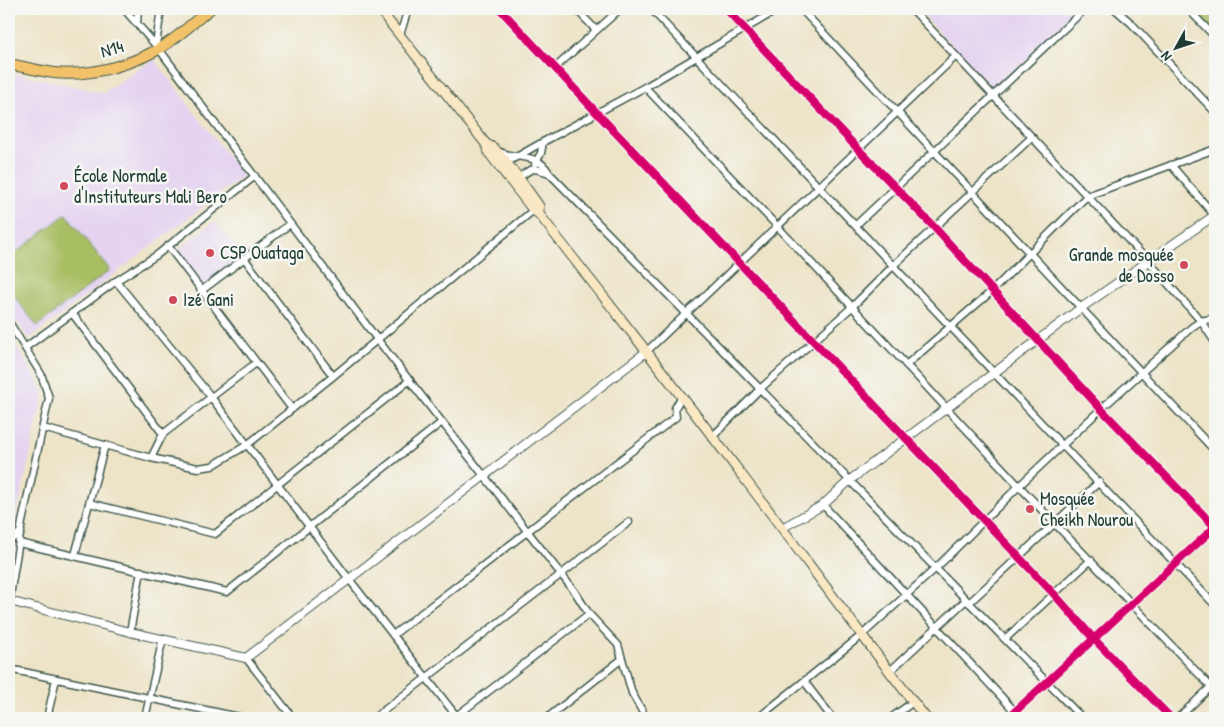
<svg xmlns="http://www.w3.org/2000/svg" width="1224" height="727" viewBox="0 0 1224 727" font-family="'Patrick Hand',sans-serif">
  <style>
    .built { fill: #e4d3f1 }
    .green { fill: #a8be63; stroke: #647e4c }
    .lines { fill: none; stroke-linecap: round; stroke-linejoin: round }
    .minor-casing { stroke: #3e564a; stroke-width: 9 }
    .tertiary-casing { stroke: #3e564a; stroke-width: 10 }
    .secondary-casing { stroke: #3e564a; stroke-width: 11 }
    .primary-casing { stroke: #3e564a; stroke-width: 12 }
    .minor { stroke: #fff; stroke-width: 6 }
    .tertiary { stroke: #fff; stroke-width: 8 }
    .secondary { stroke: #fae7c3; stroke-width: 9 }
    .primary { stroke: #f2c26a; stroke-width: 10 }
    .cycleway-casing { stroke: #f6f6f2; stroke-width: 11 }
    .cycleway { stroke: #d6006c; stroke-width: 8 }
    .poi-dot { fill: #d1495b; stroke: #f6f6f2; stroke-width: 2 }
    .labels { text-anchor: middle; stroke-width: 5; stroke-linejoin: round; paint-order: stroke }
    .street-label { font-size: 18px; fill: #1f3d34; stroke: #f6f6f2 }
    .poi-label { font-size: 18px; fill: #1f3d34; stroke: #f6f6f2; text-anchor: start }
  </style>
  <rect width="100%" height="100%" fill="#f6f6f2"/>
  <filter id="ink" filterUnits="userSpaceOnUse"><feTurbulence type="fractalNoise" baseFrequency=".02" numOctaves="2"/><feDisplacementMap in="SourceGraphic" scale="10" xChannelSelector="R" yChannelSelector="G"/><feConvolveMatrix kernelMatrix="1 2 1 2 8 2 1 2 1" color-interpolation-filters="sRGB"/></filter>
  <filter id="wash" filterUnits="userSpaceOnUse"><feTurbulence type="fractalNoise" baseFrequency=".0096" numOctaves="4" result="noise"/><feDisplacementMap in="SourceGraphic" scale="20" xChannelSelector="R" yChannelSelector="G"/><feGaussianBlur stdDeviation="1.12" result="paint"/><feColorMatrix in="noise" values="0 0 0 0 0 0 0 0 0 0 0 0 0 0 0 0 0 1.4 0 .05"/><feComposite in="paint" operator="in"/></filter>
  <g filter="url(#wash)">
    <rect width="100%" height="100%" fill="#ede4c8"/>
    <g class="built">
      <path d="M 918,9 L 1082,9 L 995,91 Z"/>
      <path d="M 154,59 L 243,176 L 29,339 L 9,310 L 9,72 L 103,93 Z"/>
      <path d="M 215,221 L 243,256 L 204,286 L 177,250 Z"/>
      <path d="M 9,334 L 42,389 L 43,396 L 13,531 L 9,535 Z"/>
    </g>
    <g class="green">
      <path d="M 1192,9 L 1215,9 L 1215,34 Z"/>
      <path d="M 66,214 L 110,270 L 37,326 L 9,289 L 9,258 Z"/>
    </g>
  </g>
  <g filter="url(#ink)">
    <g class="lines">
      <defs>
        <g id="minor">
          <path d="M 124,9 L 159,49 L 377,339 L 528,532 L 575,592 L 589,614 L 618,645 L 632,693 L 646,718"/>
          <path d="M 500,9 L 597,113 L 1054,594 L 1093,638 L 1171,718"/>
          <path d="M 576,9 L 596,30"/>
          <path d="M 651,9 L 1063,446 L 1215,605"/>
          <path d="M 726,9 L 858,149 L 934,227 L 1101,409 L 1215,527 L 1008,718"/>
          <path d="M 801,9 L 1215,451"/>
          <path d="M 912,9 L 1148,261 L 1201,321 L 1215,342"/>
          <path d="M 1115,9 L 1131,23 L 1215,112"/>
          <path d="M 1188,9 L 1215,37"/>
          <path d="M 137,24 L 138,9"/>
          <path d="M 400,35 L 408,9"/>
          <path d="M 156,45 L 161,9"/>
          <path d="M 556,67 L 620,9"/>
          <path d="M 645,87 L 777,226 L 1019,486 L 1215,691"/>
          <path d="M 498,151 C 516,161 537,151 549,173 L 1082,718"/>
          <path d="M 504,164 L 543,142 L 645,87 L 779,9"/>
          <path d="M 535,164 L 541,153 L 543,142"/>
          <path d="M 1171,165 L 1215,216"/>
          <path d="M 517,179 C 531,169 531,166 549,173"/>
          <path d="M 856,225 L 1085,9"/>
          <path d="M 168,246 L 292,409"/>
          <path d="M 244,258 L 333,376"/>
          <path d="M 116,281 L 208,393 L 349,579 L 458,718"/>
          <path d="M 201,291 L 290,224"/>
          <path d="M 72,313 L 163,434 L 151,458"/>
          <path d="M 9,322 L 41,374 L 49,398 L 22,522 L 9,602"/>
          <path d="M 26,347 L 116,281 L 157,255 L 255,176"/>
          <path d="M 646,352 L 956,56"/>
          <path d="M 906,365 L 992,291 L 1087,196 L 1215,149"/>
          <path d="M 43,428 L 151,458 L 198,468 L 212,466 L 247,445 L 331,378 L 536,208"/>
          <path d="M 163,434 L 256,363"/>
          <path d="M 713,436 L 760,389 L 852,307 L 894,265 L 1032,137"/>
          <path d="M 89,503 L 215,534 L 410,380"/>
          <path d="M 823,505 L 1021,718"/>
          <path d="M 9,541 L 21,532"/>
          <path d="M 19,543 L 227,592 L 442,422"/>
          <path d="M 75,555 L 105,445"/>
          <path d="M 969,603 L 1099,482"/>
          <path d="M 130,632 L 141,571"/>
          <path d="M 393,635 L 676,417 L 675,408 L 682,396"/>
          <path d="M 1005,639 L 1091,560"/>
          <path d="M 246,658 L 293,718"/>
          <path d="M 9,669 L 244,718"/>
          <path d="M 889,672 L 966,600"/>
          <path d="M 804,681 L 832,718"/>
          <path d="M 455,717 L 589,614"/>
          <path d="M 47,718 L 56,679"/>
          <path d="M 145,718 L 163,638"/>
          <path d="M 374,718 L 629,522"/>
          <path d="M 547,718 L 622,659"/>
          <path d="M 758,718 L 862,635 L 935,569 L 1019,486 L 1101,409 L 1192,327 L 1201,321 L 1215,318"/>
          <path d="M 891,718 L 913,702"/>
          <path d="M 1178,718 L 1215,683"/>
        </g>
        <g id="tertiary">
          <path d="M 782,528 L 823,505 L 850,480 L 1081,308 L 1215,215"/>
          <path d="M 9,601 L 130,632 L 246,658 L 646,352"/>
        </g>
        <g id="secondary">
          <path d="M 379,9 L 486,144 L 489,153 L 533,210 L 539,214 C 606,301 675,386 741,474 C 803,555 862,638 926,718"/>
          <path d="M 486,144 L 494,148 L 519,178 L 539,206 L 539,214"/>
        </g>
        <path id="primary" d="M 9,64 C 24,67 39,71 54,73 C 90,77 138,64 168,43 C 183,33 196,20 210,9"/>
      </defs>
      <use href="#minor" class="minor-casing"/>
      <use href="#tertiary" class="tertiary-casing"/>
      <use href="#secondary" class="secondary-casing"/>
      <use href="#primary" class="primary-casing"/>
      <use href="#minor" class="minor"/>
      <use href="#tertiary" class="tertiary"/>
      <use href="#secondary" class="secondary"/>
      <use href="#primary" class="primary"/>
      <defs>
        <g id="cycleway">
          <path d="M 500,9 L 597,113 L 1054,594 L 1093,638 L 1171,718"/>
          <path d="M 726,9 L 858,149 L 934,227 L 1101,409 L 1215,527 L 1008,718"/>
        </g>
      </defs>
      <use href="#cycleway" class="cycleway-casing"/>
      <use href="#cycleway" class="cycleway"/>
    </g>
  </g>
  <g class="poi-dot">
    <circle cx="64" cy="186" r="5"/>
    <circle cx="210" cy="253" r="5"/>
    <circle cx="1184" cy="265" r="5"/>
    <circle cx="173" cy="300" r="5"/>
    <circle cx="1030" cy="509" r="5"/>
  </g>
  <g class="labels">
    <g class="street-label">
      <text transform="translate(112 49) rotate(-16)" y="6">N14</text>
    </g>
    <g class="poi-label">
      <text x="74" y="182">École Normale<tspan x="74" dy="21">d'Instituteurs Mali Bero</tspan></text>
      <text x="220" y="259">CSP Ouataga</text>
      <text x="1174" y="261" text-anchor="end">Grande mosquée<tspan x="1174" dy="21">de Dosso</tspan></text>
      <text x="183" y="306">Izé Gani</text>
      <text x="1040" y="505">Mosquée<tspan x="1040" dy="21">Cheikh Nourou</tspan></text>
    </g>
  </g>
  <rect width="1224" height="727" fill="none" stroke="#f6f6f2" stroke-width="30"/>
  <g transform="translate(1176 48) rotate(230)" stroke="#f6f6f2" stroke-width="4" paint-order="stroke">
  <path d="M0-4L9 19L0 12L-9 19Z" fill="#1f3d34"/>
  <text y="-8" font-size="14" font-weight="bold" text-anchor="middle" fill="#1f3d34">N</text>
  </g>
</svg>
